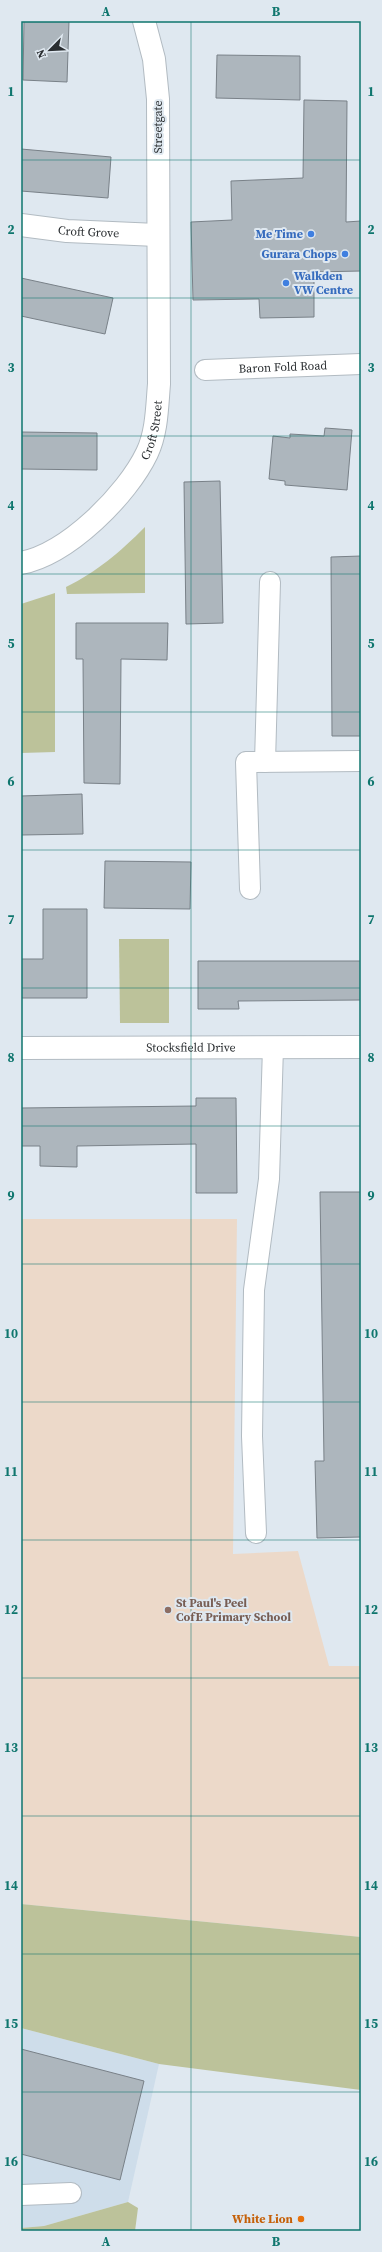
<svg xmlns="http://www.w3.org/2000/svg" width="382" height="2252" viewBox="0 0 382 2252" font-family="'Source Serif 4',serif">
  <style>
    .built { fill: #ceddea }
    .education { fill: #ecd9c9 }
    .green { fill: #bcc29a }
    .building { fill: #adb6bd; stroke: #798188 }
    .lines { fill: none; stroke-linecap: round; stroke-linejoin: round }
    .lane-casing { stroke: #b2bbc2; stroke-width: 22 }
    .street-casing { stroke: #b2bbc2; stroke-width: 24 }
    .lane { stroke: #fff; stroke-width: 20 }
    .street { stroke: #fff; stroke-width: 22 }
    .grid { fill: none; stroke: #0f766e; stroke-width: 1; stroke-opacity: 0.55 }
    .shop-dot { fill: #3f7fe0; stroke: #dfe8f0; stroke-width: 1.5 }
    .education-dot { fill: #8d6e63; stroke: #dfe8f0; stroke-width: 1.5 }
    .food-dot { fill: #e8710a; stroke: #dfe8f0; stroke-width: 1.5 }
    .labels { text-anchor: middle; stroke-width: 4; stroke-linejoin: round; paint-order: stroke }
    .street-label { font-size: 12px; fill: #2a2e31; stroke: #dfe8f0 }
    .shop-label { font-size: 12px; font-weight: bold; fill: #366cbe; stroke: #dfe8f0; text-anchor: end }
    .education-label { font-size: 12px; font-weight: bold; fill: #785e54; stroke: #dfe8f0; text-anchor: start }
    .food-label { font-size: 12px; font-weight: bold; fill: #c56008; stroke: #dfe8f0; text-anchor: end }
    .neatline { fill: none; stroke: #0f766e; stroke-width: 1.5 }
    .grid-label { font-size: 13px; text-anchor: middle; font-weight: bold; fill: #0f766e }
  </style>
  <rect width="100%" height="100%" fill="#dfe8f0"/>
  <path class="built" d="M 21,2028 L 159,2064 L 128,2202 L 44,2226 L 21,2228 Z"/>
  <path class="education" d="M 21,1219 L 237,1219 L 233,1554 L 298,1551 L 329,1666 L 361,1666 L 361,1937 L 21,1904 Z"/>
  <g class="green">
    <path d="M 145,527 L 145,593 L 67,594 L 66,587 C 98,571 119,553 145,527 Z"/>
    <path d="M 55,593 L 55,752 L 21,753 L 21,604 Z"/>
    <path d="M 119,939 L 169,939 L 169,1023 L 120,1023 Z"/>
    <path d="M 21,1904 L 361,1937 L 361,2090 L 159,2064 L 21,2028 Z"/>
    <path d="M 128,2202 L 138,2208 L 135,2231 L 21,2231 L 21,2228 L 44,2226 Z"/>
  </g>
  <g class="building">
    <path d="M 24,21 L 69,21 L 67,82 L 23,80 Z"/>
    <path d="M 217,55 L 300,56 L 300,100 L 216,98 Z"/>
    <path d="M 304,100 L 347,101 L 346,222 L 361,221 L 361,271 L 314,272 L 314,317 L 260,318 L 259,299 L 193,300 L 191,222 L 232,220 L 231,181 L 303,178 Z"/>
    <path d="M 21,149 L 111,157 L 108,198 L 21,191 Z"/>
    <path d="M 21,278 L 113,298 L 105,334 L 21,316 Z"/>
    <path d="M 325,428 L 352,430 L 347,490 L 285,485 L 285,481 L 269,479 L 273,436 L 290,438 L 290,434 L 324,436 Z"/>
    <path d="M 21,432 L 97,433 L 97,470 L 21,469 Z"/>
    <path d="M 220,481 L 223,623 L 186,624 L 184,482 Z"/>
    <path d="M 361,556 L 361,736 L 332,736 L 331,557 Z"/>
    <path d="M 76,623 L 168,623 L 167,660 L 121,659 L 120,784 L 84,783 L 83,659 L 76,659 Z"/>
    <path d="M 82,794 L 83,834 L 21,835 L 21,796 Z"/>
    <path d="M 105,861 L 191,862 L 190,909 L 104,908 Z"/>
    <path d="M 43,909 L 87,909 L 87,998 L 21,998 L 21,959 L 43,959 Z"/>
    <path d="M 198,961 L 361,961 L 361,1000 L 238,1001 L 239,1009 L 198,1009 Z"/>
    <path d="M 196,1098 L 236,1098 L 237,1193 L 196,1193 L 196,1144 L 77,1146 L 77,1167 L 40,1166 L 40,1146 L 21,1146 L 21,1108 L 196,1106 Z"/>
    <path d="M 320,1192 L 361,1192 L 361,1537 L 317,1538 L 315,1461 L 324,1461 Z"/>
    <path d="M 21,2049 L 144,2081 L 120,2180 L 21,2154 Z"/>
  </g>
  <g class="lines">
    <defs>
      <g id="lane">
        <path id="s1" d="M 205,370 L 361,364"/>
        <path d="M 265,762 L 270,582"/>
        <path d="M 250,889 L 246,762 L 361,761"/>
        <path d="M 256,1533 L 252,1436 L 254,1290 L 269,1179 L 273,1047"/>
        <path d="M 21,2195 L 71,2193"/>
      </g>
      <g id="street">
        <path id="s2" d="M 21,225 L 67,231 L 157,235"/>
        <path id="s3" d="M 21,563 C 68,554 127,495 147,453 C 157,432 157,407 159,384 L 158,99 L 154,59 L 144,21"/>
        <path id="s4" d="M 21,1048 L 361,1047"/>
      </g>
    </defs>
    <use href="#lane" class="lane-casing"/>
    <use href="#street" class="street-casing"/>
    <use href="#lane" class="lane"/>
    <use href="#street" class="street"/>
  </g>
  <path class="grid" d="M 191,21 L 191,2231M 21,160 L 361,160M 21,298 L 361,298M 21,436 L 361,436M 21,574 L 361,574M 21,712 L 361,712M 21,850 L 361,850M 21,988 L 361,988M 21,1126 L 361,1126M 21,1264 L 361,1264M 21,1402 L 361,1402M 21,1540 L 361,1540M 21,1678 L 361,1678M 21,1816 L 361,1816M 21,1954 L 361,1954M 21,2092 L 361,2092"/>
  <g class="shop-dot">
    <circle cx="311" cy="234" r="4"/>
    <circle cx="345" cy="254" r="4"/>
    <circle cx="286" cy="283" r="4"/>
  </g>
  <circle class="education-dot" cx="168" cy="1610" r="4"/>
  <circle class="food-dot" cx="301" cy="2219" r="4"/>
  <g class="labels">
    <g class="street-label">
      <text transform="translate(158 127) rotate(-90)" y="4">Streetgate</text>
      <text dy="4" stroke="none"><textPath href="#s2" startOffset="68">Croft Grove</textPath></text>
      <text dy="4" stroke="none"><textPath href="#s1" startOffset="78">Baron Fold Road</textPath></text>
      <text dy="4" stroke="none"><textPath href="#s3" startOffset="195">Croft Street</textPath></text>
      <text dy="4" stroke="none"><textPath href="#s4" startOffset="170">Stocksfield Drive</textPath></text>
    </g>
    <g class="shop-label">
      <text x="303" y="238">Me Time</text>
      <text x="337" y="258">Gurara Chops</text>
      <text x="294" y="280" text-anchor="start">Walkden<tspan x="294" dy="14">VW Centre</tspan></text>
    </g>
    <g class="education-label">
      <text x="176" y="1607">St Paul's Peel<tspan x="176" dy="14">CofE Primary School</tspan></text>
    </g>
    <g class="food-label">
      <text x="293" y="2223">White Lion</text>
    </g>
  </g>
  <rect width="382" height="2252" fill="none" stroke="#dfe8f0" stroke-width="44"/>
  <g transform="translate(50 50) rotate(246)" stroke="#dfe8f0" stroke-width="3" paint-order="stroke">
  <path d="M0-3L7 15L0 10L-7 15Z" fill="#2a2e31"/>
  <text y="-6" font-size="11" font-weight="bold" text-anchor="middle" fill="#2a2e31">N</text>
  </g>
  <rect x="22" y="22" width="338" height="2208" class="neatline"/>
  <g class="grid-label">
    <text x="106" y="16">A</text>
    <text x="276" y="16">B</text>
    <text x="11" y="96">1</text>
    <text x="371" y="96">1</text>
    <text x="11" y="234">2</text>
    <text x="371" y="234">2</text>
    <text x="11" y="372">3</text>
    <text x="371" y="372">3</text>
    <text x="11" y="510">4</text>
    <text x="371" y="510">4</text>
    <text x="11" y="648">5</text>
    <text x="371" y="648">5</text>
    <text x="11" y="786">6</text>
    <text x="371" y="786">6</text>
    <text x="11" y="924">7</text>
    <text x="371" y="924">7</text>
    <text x="11" y="1062">8</text>
    <text x="371" y="1062">8</text>
    <text x="11" y="1200">9</text>
    <text x="371" y="1200">9</text>
    <text x="11" y="1338">10</text>
    <text x="371" y="1338">10</text>
    <text x="11" y="1476">11</text>
    <text x="371" y="1476">11</text>
    <text x="11" y="1614">12</text>
    <text x="371" y="1614">12</text>
    <text x="11" y="1752">13</text>
    <text x="371" y="1752">13</text>
    <text x="11" y="1890">14</text>
    <text x="371" y="1890">14</text>
    <text x="11" y="2028">15</text>
    <text x="371" y="2028">15</text>
    <text x="11" y="2166">16</text>
    <text x="371" y="2166">16</text>
    <text x="106" y="2246">A</text>
    <text x="276" y="2246">B</text>
  </g>
</svg>
